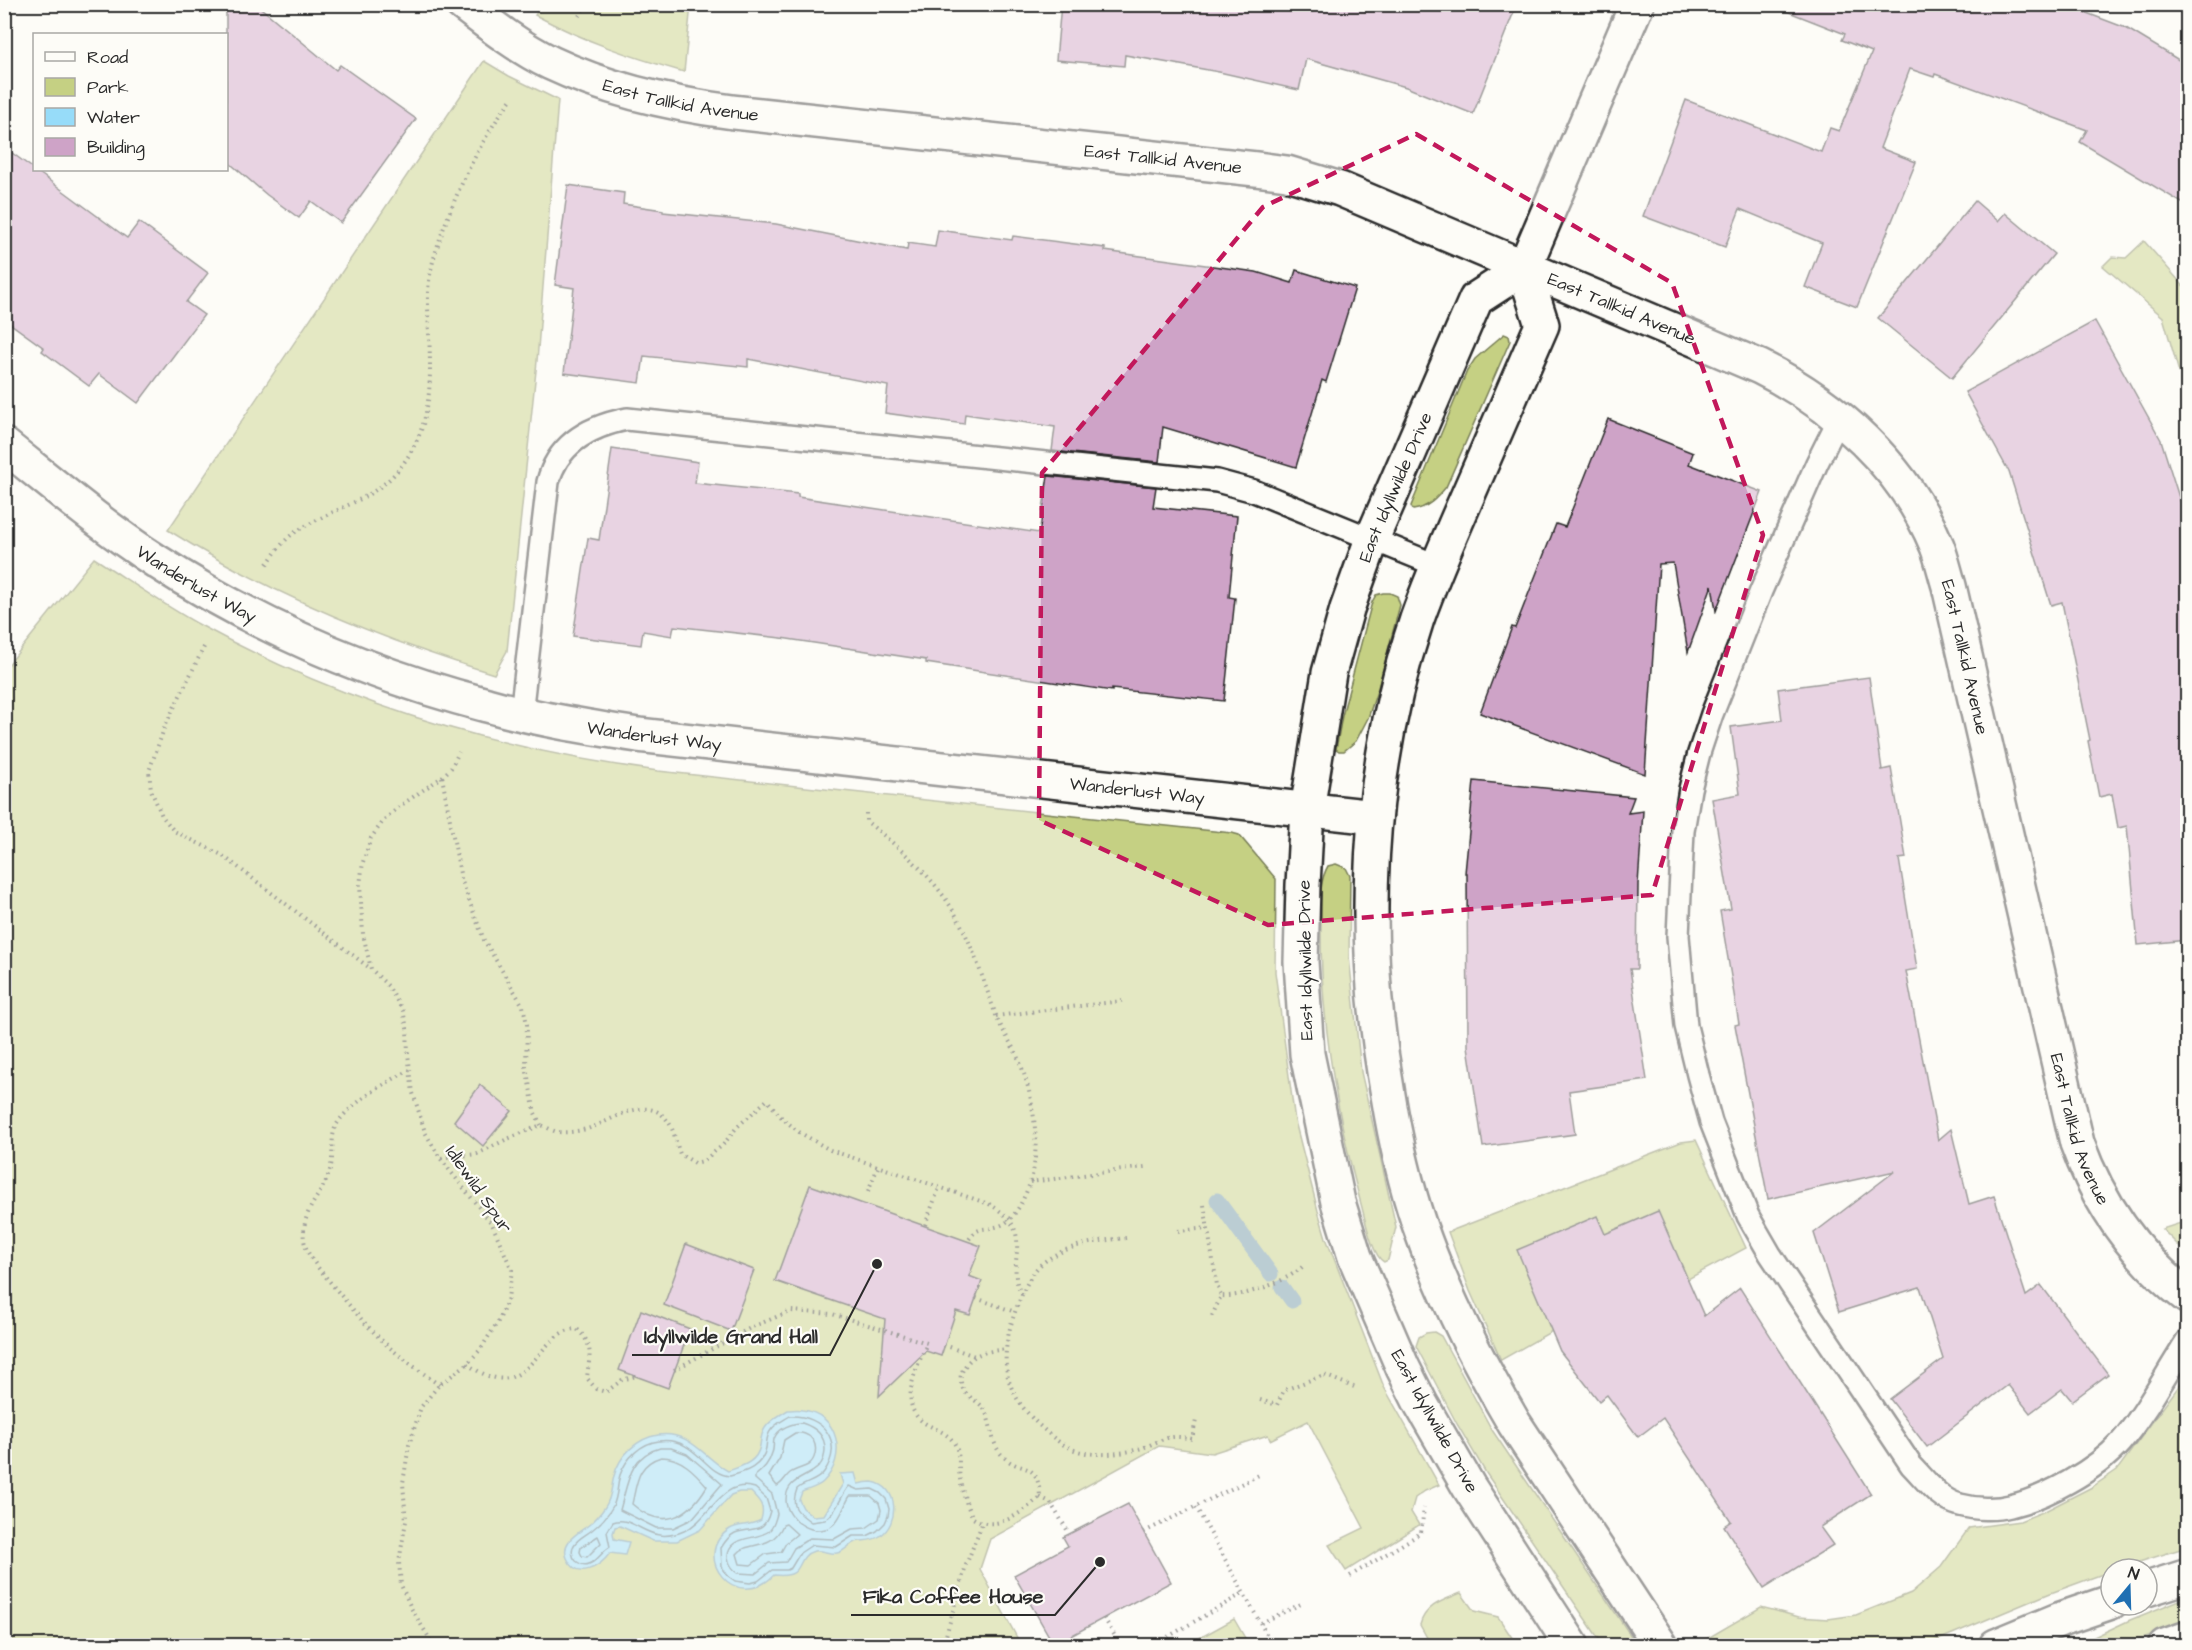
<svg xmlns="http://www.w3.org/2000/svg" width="2192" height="1650" viewBox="0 0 2192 1650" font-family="'Architects Daughter',sans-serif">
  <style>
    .green { fill: #c5d083; stroke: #787e57; stroke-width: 1.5 }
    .water { fill: #97dcf9; stroke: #6c95a7; stroke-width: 1.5 }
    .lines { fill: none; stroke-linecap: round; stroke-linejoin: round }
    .shore { stroke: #56727d; stroke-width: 1.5 }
    .stream { stroke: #6c95a7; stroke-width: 15 }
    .building { fill: #cea3c7; stroke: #2b2b2b; stroke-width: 1.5 }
    .lane-casing { stroke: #2b2b2b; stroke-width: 26 }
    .street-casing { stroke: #2b2b2b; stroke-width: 38 }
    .secondary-casing { stroke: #2b2b2b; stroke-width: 38 }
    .path { stroke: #2b2b2b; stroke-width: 4; stroke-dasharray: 1.5 4.5; stroke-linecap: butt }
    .lane { stroke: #fdfcf7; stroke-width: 21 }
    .street { stroke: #fdfcf7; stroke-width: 33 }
    .secondary { stroke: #fdfcf7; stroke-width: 33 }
    .marked { fill: none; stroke: #c2185b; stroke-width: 4.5; stroke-dasharray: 12 8; stroke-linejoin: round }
    .labels { text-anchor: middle; stroke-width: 4.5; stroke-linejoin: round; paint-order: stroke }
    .street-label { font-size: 18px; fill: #2b2b2b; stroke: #fdfcf7 }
    .leader { fill: none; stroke: #2b2b2b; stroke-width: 2 }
    .callout-dot { fill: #2b2b2b; stroke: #fdfcf7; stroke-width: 2 }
    .callout-label { font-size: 20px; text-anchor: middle; font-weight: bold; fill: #2b2b2b; stroke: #fdfcf7; stroke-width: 4.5; stroke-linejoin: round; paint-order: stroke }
  </style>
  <rect width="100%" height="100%" fill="#fdfcf7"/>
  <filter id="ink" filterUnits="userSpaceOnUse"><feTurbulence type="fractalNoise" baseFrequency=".0167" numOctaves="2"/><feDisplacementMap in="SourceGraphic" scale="12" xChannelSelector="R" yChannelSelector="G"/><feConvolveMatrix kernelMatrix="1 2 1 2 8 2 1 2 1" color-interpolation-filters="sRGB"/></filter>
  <g filter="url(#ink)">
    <g class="green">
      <path d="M 543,5 L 691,5 L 684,72 C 631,57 584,41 535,15 Z"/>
      <path d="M 484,61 L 509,76 L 558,100 L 537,361 L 507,651 L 494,674 C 379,639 270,594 168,530 Z"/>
      <path d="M 2144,241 L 2187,290 L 2187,400 L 2163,317 L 2103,266 L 2112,257 L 2126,258 Z"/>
      <path d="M 1504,334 L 1509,336 L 1510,341 L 1446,487 C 1437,498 1428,508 1413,510 L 1411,506 L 1467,371 L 1475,359 Z"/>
      <path d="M 94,558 C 130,581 165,606 202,626 C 343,703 499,750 658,771 L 1232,833 L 1239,835 L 1276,879 L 1275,972 L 1283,1031 L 1295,1121 L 1318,1211 L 1326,1238 L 1384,1387 L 1439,1485 L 1425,1491 L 1415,1498 L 1411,1512 L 1419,1525 L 1346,1571 L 1329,1545 L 1364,1528 L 1308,1421 L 1270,1440 L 1268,1435 L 1212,1453 L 1159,1446 L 990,1539 L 980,1569 L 1021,1645 L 5,1645 L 4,670 Z"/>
      <path d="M 1383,593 L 1390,593 L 1397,596 L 1400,605 L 1378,688 L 1368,718 L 1356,741 L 1344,751 L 1339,751 L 1336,749 L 1342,716 L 1372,602 L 1376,595 Z"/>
      <path d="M 1336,864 L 1346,868 L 1350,876 L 1349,956 L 1361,1072 L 1396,1227 L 1388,1260 L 1384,1262 C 1372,1256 1365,1218 1361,1204 C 1336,1112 1320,1019 1321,924 C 1321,904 1318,883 1328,866 Z"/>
      <path d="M 1696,1140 L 1746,1248 L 1594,1329 L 1552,1331 L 1501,1360 L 1470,1291 L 1448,1232 L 1681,1142 Z"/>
      <path d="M 2187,1221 L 2188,1221 L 2187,1254 L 2162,1229 Z"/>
      <path d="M 1434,1332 L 1441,1336 L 1492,1430 L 1637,1645 L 1603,1645 L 1486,1473 L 1457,1424 L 1416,1346 L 1419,1337 L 1426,1333 Z"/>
      <path d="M 2187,1375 L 2187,1547 L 2117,1569 L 2111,1569 L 2111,1571 L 2048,1594 L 1926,1645 L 1696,1645 L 1761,1607 L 1799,1617 L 1828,1619 L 1856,1615 L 1911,1593 L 1941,1567 L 1969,1528 L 2020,1521 L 2045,1511 L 2092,1487 L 2117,1470 Z"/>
      <path d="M 1461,1593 L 1474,1611 L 1498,1617 L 1517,1645 L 1431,1645 L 1420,1625 C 1425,1605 1444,1600 1461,1593 Z"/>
      <path d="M 2187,1597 L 2187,1624 L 2119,1645 L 2075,1646 L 2130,1620 Z"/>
      <path d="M 1234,1619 L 1249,1645 L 1187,1645 Z"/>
    </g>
    <path class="water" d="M 788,1410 C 793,1410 798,1409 802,1410 C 839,1413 848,1458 823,1482 C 818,1487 809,1489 802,1492 L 799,1500 L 803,1508 L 813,1516 L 824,1515 L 843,1484 L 840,1474 L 855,1473 L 858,1484 C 862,1483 868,1482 872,1482 C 900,1486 899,1524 880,1536 C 870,1543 861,1539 853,1543 C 848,1546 843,1552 837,1553 C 830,1555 821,1549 814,1551 C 793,1557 808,1579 774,1575 C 735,1615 689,1554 730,1529 C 738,1524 751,1526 761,1520 C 765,1507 761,1502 751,1492 L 739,1492 L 731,1495 L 700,1530 L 677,1541 L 653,1541 L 620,1526 L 615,1527 L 613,1533 L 614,1539 L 629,1542 L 625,1555 L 610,1553 C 600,1567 577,1581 567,1558 C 560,1541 579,1533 590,1524 C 596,1519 601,1513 605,1507 C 612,1497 611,1487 614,1476 C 619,1456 637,1438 658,1435 C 690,1430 704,1458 728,1471 C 743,1466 757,1462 760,1446 C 761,1439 761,1434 765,1428 C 770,1420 780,1415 788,1410 Z"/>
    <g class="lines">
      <g class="shore">
        <path d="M 790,1416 C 823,1415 845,1442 824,1472 C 817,1482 805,1482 797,1489 C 790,1507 797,1512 811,1522 L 825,1520 C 837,1512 840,1497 849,1486 L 858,1490 L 872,1489 L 880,1493 L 886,1499 L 889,1509 L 888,1516 L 885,1523 L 877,1531 L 867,1536 L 853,1536 L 836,1547 L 812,1545 L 800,1553 L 791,1568 L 787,1570 L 772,1570 L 758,1581 L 750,1583 L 735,1581 L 728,1576 L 722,1567 L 721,1548 C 724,1543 729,1536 735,1533 C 753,1526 764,1535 770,1511 L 766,1498 L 755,1488 C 721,1477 710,1520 684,1531 C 647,1547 636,1514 613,1522 L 607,1532 L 610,1547 C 602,1551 598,1561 589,1564 C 585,1566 580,1564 576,1561 C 572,1557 571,1550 574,1545 C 578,1538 586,1535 592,1530 C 600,1524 608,1515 613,1506 C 618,1496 617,1485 620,1475 C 626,1458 641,1443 659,1441 C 696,1436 705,1475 730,1476 C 746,1472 762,1467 766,1448 C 767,1442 766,1436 771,1430 C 775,1424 784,1420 790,1416 Z"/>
        <path d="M 802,1423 C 814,1427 825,1435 825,1449 C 825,1481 786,1471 786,1500 C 786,1521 817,1540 834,1524 C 842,1516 844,1505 850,1496 L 871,1496 L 879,1503 L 881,1510 L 879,1519 L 866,1528 L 852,1529 L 834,1539 L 810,1538 L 794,1548 L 786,1562 L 769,1563 L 755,1574 L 738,1573 C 732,1569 729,1565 728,1557 C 727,1535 756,1541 769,1531 C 774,1527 775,1520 777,1514 L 772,1494 L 755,1479 L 755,1476 C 763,1470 769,1464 772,1453 C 774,1449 773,1444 774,1439 C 778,1428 792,1423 802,1423 Z"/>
        <path d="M 795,1433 C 801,1432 808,1434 812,1439 C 818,1446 816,1460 808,1465 C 803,1468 796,1469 790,1473 C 785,1477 783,1483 777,1486 L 769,1476 L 780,1458 L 784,1440 Z"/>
        <path d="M 660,1448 L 671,1448 L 687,1454 L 722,1484 L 692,1519 L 673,1528 L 656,1528 L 620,1510 C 628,1483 629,1456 660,1448 Z"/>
        <path d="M 661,1457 C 681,1457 695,1472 707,1486 C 688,1518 662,1531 632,1504 C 637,1483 637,1464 661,1457 Z"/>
        <path d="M 786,1524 L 797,1534 L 786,1543 L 781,1552 L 766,1554 L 751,1565 L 740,1564 L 737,1554 C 748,1540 771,1552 783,1525 Z"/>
        <path d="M 598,1536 L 601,1543 L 587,1557 L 582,1556 L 580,1552 L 581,1547 Z"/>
      </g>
      <g class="stream">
        <path d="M 1217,1200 L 1271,1274"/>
        <path d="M 1282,1287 L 1292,1301"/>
      </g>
    </g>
    <g class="building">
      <path d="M 226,4 L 256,4 L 336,70 L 340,65 L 416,119 L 341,223 L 311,201 L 299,218 L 267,195 L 226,160 Z"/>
      <path d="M 1061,4 L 1517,4 L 1473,114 L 1406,87 L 1306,59 L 1299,90 L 1219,72 L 1125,55 L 1124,66 L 1056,60 Z"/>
      <path d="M 1776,4 L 2063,4 L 2126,28 L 2187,65 L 2187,206 L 2080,142 L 2087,130 L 1935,74 L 1934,77 L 1910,69 L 1880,148 L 1916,162 L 1857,307 L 1805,287 L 1822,243 L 1740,209 L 1725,247 L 1643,216 L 1686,100 L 1821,152 L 1830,128 L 1839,131 L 1872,52 L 1842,40 L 1845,34 L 1776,7 Z"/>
      <path d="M 4,147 L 127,238 L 139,222 L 208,273 L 186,302 L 204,315 L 138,403 L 99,374 L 89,386 L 42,351 L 44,348 L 4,319 Z"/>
      <path d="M 568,185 L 624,193 L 623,204 L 663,210 L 663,212 L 776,224 L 907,250 L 908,243 L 935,247 L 938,230 L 1012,240 L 1013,236 L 1105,248 L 1105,251 L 1256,272 L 1292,283 L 1296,270 L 1355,288 L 1326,382 L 1322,380 L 1296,467 L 1163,427 L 1159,462 L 1052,451 L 1055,427 L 965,414 L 964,424 L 885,413 L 888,386 L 748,359 L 748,367 L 644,356 L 640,383 L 564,373 L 574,288 L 555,285 Z"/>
      <path d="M 1975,201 L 1998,221 L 2005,213 L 2054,254 L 1952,378 L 1878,318 Z"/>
      <path d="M 2095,321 L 2161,440 L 2187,523 L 2187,940 L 2138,945 L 2127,826 L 2118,828 L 2112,794 L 2099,797 L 2088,741 L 2090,740 L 2062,602 L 2051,605 L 2009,472 L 1965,392 Z"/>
      <path d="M 1608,419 L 1693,453 L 1689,464 L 1762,492 L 1716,611 L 1712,585 L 1688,652 L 1673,563 L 1659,564 L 1645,774 L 1480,713 L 1512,627 L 1515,628 L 1556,524 L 1565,527 Z"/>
      <path d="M 612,449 L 698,462 L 695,483 L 798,494 L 798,497 L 1039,533 L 1048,476 L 1156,487 L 1153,507 L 1237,516 L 1229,597 L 1235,598 L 1224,701 L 1112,689 L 1112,691 L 926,663 L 926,660 L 781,638 L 674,626 L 672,636 L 643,631 L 641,645 L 573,636 L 588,538 L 599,540 Z"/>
      <path d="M 1869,677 L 1882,770 L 1891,768 L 1906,858 L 1899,859 L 1917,969 L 1906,971 L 1938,1140 L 1951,1129 L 1969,1204 L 1994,1196 L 2026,1296 L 2041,1285 L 2108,1374 L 2072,1401 L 2062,1389 L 2030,1413 L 2008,1385 L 1927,1447 L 1890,1399 L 1943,1359 L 1920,1287 L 1839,1312 L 1814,1233 L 1895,1171 L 1768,1199 L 1735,1025 L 1739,1024 L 1720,911 L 1731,909 L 1712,799 L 1740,794 L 1731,727 L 1782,720 L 1778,689 Z"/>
      <path d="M 1474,781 L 1634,797 L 1628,813 L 1643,811 L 1638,884 L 1637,969 L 1630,969 L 1647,1080 L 1569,1091 L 1575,1134 L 1483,1147 L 1468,1046 L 1467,873 L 1465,873 Z"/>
      <path d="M 480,1085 L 512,1111 L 483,1146 L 454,1121 Z"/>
      <path d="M 810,1185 L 981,1246 L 969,1276 L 982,1281 L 970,1315 L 956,1311 L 941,1356 L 926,1351 L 879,1396 L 885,1319 L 775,1281 Z"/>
      <path d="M 1658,1211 L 1704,1316 L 1740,1288 L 1871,1494 L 1820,1527 L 1833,1545 L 1764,1588 L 1724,1526 L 1731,1521 L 1663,1418 L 1638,1437 L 1607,1395 L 1599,1401 L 1560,1351 L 1517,1250 L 1597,1216 L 1605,1234 Z"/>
      <path d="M 686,1244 L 754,1270 L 731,1331 L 664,1305 Z"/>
      <path d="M 641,1310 L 690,1329 L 668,1388 L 619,1370 Z"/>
      <path d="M 1128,1504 L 1171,1582 L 1054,1645 L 1014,1575 L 1068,1546 L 1063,1537 Z"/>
    </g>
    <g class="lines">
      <defs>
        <g id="lane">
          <path d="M 1840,417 L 1817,463 L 1761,591 L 1712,714 L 1699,753 L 1690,789 L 1683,831 L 1678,936 L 1686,1026 L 1698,1075 L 1711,1122 L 1748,1216 L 1770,1254 L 1911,1465 C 1925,1479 1939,1500 1960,1505 C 1975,1509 1995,1510 2010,1506 C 2045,1498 2096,1470 2120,1443 C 2144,1416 2167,1372 2188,1340"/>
          <path d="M 521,714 L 548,482 C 558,443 591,426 627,419 L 1217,481 L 1254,491 L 1438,566"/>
        </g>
        <g id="street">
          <path id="s1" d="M 463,4 C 490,25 520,48 551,63 C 608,90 671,104 733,112 L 1256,169 L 1287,173 L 1340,189 L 1760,367 C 1836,405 1904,466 1937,546 C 1942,559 1945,573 1949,586 L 2077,1143 C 2099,1204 2136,1257 2188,1297"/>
          <path d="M 1524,268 L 1542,325 C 1517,382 1493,438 1468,495 C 1450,536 1432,577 1417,619 C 1366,772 1359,936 1388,1095 C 1395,1138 1405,1183 1419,1224 C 1443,1294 1477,1360 1514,1423 L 1661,1646"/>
          <path id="s2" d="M 4,445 C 54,485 102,526 156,561 C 257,626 371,675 487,705 C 536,719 587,727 638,735 L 1375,817"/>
          <path id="s3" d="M 1572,1646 L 1469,1487 L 1421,1404 L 1403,1368 L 1355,1257 L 1338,1202 L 1307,1054 L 1301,962 L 1303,885 L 1307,810 L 1329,673 L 1347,609 L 1372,539 L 1476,299 L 1524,268 L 1637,4"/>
        </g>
        <g id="secondary">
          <path d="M 2147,1589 L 2188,1576"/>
          <path d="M 1996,1646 L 2061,1619 L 2111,1602"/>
          <path d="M 2165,1646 L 2188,1638"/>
        </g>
      </defs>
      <use href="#lane" class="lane-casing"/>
      <use href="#street" class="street-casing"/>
      <use href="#secondary" class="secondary-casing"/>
      <g class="path">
        <path d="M 579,16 L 586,4"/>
        <path d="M 267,564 C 276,552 284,539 297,531 C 347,500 389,500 417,440 C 438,395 427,340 428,292 C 429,271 436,250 443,230 C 461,181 481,140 512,98"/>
        <path d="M 204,647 L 165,726 L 149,771 L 151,790 L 162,816 L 174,831 L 222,855 L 371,969"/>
        <path d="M 442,777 L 461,879 L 484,940 L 523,1006 L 527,1024 L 526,1067 L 535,1113 L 541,1125"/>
        <path d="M 866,813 L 866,821 C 892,842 919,864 939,890 C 969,928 980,973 997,1018 C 1003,1032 1012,1044 1018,1058 C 1033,1092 1042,1147 1030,1183 C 1024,1198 1015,1221 999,1226 C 983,1231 978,1225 968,1241"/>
        <path d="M 996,1016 L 1122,1001"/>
        <path d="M 410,1070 C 389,1081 344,1106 335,1128 C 330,1141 335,1157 329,1173 C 322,1195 306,1205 304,1230 C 301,1251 318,1267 330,1282 C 348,1304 366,1326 388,1346 C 404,1360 422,1372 439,1385"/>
        <path d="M 441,1158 L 477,1154 L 505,1140 L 541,1125 C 547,1127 552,1131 558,1132 C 569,1133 580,1131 590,1128 C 613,1120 647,1094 667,1120 C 674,1128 676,1144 680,1154 L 695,1163 L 703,1161 L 723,1145 L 737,1127 L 767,1100 L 782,1118 L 799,1132 L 830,1150 L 989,1204 C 1040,1232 1002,1262 1022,1295"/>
        <path d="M 1030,1182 L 1145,1167"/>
        <path d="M 868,1191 L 878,1167"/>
        <path d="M 1204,1205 L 1217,1285 L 1221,1296"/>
        <path d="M 925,1225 L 939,1188"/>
        <path d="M 1178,1231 L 1208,1228"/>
        <path d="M 1126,1238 C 1098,1241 1068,1244 1044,1262 C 1031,1271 1024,1290 1018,1304 C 999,1354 999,1387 1039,1425 C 1048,1433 1057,1442 1068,1447 C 1087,1457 1114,1455 1135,1450 C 1159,1444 1164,1432 1192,1439 L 1196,1420"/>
        <path d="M 976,1298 L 1015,1312"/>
        <path d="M 1212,1316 L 1221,1296 C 1242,1298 1292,1280 1305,1264"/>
        <path d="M 944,1345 L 975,1356"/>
        <path d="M 467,1364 C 475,1369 483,1375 492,1377 C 532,1389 542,1329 577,1329 C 595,1346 589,1356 587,1378 L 596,1389 L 606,1392 L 622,1380 L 636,1376"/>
        <path d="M 674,1370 L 752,1327 L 791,1311 L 832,1314 L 927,1343 C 917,1368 895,1408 928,1425 C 936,1429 949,1434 954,1443 C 961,1454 958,1467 960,1479 C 962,1492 967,1506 973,1518 C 997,1533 1021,1513 1040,1497 C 1038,1457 1020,1476 1001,1454 C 991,1443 992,1424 985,1411 C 981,1402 970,1399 965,1392 C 961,1387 960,1379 961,1374 C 970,1352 985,1352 1006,1349"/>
        <path d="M 1260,1400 L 1277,1405 L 1284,1390 L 1324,1375 L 1354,1387"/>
        <path d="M 1040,1497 L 1050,1502 L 1069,1533"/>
        <path d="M 1196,1507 L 1273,1646"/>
        <path d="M 1144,1532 L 1261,1474"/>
        <path d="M 1350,1576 L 1421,1533 L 1424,1508"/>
        <path d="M 1104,1618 L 1121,1646"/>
        <path d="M 1261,1623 L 1301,1604"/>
        <path d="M 434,1646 L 411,1608 L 401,1585 L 399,1562 L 406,1521 L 403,1483 L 409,1445 L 421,1407 L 439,1385 L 467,1364 L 480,1350 L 499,1320 L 508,1298 L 512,1270 L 492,1224 L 440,1158 L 425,1132 L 413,1093 L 408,1054 L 407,1028 L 403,1011 L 388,986 L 371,969 L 363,934 L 360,885 L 363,862 L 371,838 L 384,820 L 400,806 L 442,777 L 451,768 L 459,752"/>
        <path d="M 943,1646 L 966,1565 L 982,1524"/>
        <path d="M 1152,1646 L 1244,1593"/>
      </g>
      <use href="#lane" class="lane"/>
      <use href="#street" class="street"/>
      <use href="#secondary" class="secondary"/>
    </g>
  </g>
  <path d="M0 0H2192V1650H0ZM 1416,134 L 1672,283 L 1763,535 L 1652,895 L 1268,925 L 1039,820 L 1042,473 L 1263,207 Z" fill="#fdfcf7" fill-opacity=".55" fill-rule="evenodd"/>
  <path class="marked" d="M 1416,134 L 1672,283 L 1763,535 L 1652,895 L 1268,925 L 1039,820 L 1042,473 L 1263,207 Z"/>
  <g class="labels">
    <g class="street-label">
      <text dy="6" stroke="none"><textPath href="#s1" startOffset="242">East Tallkid Avenue</textPath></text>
      <text dy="6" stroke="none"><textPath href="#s1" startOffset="728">East Tallkid Avenue</textPath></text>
      <text dy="6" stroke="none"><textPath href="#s1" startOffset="1214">East Tallkid Avenue</textPath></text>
      <text dy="6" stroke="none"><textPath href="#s3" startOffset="1236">East Idyllwilde Drive</textPath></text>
      <text dy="6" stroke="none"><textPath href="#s2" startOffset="238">Wanderlust Way</textPath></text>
      <text dy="6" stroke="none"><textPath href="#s1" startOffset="1736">East Tallkid Avenue</textPath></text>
      <text dy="6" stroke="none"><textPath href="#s2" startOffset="724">Wanderlust Way</textPath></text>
      <text dy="6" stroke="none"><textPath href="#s2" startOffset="1210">Wanderlust Way</textPath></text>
      <text transform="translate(1305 960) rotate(-91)" y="6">East Idyllwilde Drive</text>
      <text dy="6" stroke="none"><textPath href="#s1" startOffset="2222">East Tallkid Avenue</textPath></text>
      <text transform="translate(479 1189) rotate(55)" y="6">Idlewild Spur</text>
      <text transform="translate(1435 1421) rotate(61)" y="6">East Idyllwilde Drive</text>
    </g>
  </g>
  <path class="leader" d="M877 1264L830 1355H632M1100 1562L1055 1615H851"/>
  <g class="callout-dot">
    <circle cx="877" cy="1264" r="6"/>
    <circle cx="1100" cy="1562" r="6"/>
  </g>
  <g class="callout-label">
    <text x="731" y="1343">Idyllwilde Grand Hall</text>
    <text x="953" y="1603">Fika Coffee House</text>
  </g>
  <rect width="2192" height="1650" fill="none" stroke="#fdfcf7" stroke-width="24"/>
  <rect x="12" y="12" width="2168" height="1626" fill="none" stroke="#2b2b2b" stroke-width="2" filter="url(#ink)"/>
  <rect x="33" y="33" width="195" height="138" fill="#fdfcf7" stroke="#a9a8a5" stroke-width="1.5"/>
  <rect x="45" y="52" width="30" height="9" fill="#fdfcf7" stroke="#a9a8a5" stroke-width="1.5"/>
  <text x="87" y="63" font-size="18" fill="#2b2b2b">Road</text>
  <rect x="45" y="78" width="30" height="18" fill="#c5d083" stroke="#a9a8a5" stroke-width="1.5"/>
  <text x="87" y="93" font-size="18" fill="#2b2b2b">Park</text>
  <rect x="45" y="108" width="30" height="18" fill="#97dcf9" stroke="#a9a8a5" stroke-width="1.5"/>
  <text x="87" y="123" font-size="18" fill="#2b2b2b">Water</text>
  <rect x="45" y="138" width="30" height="18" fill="#cea3c7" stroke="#a9a8a5" stroke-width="1.5"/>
  <text x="87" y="153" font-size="18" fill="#2b2b2b">Building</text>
  <g transform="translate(2129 1587) rotate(19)"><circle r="28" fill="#fdfcf7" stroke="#a9a8a5" stroke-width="1.5"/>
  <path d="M0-4.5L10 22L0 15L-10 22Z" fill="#1f6fb2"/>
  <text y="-9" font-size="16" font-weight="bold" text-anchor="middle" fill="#2b2b2b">N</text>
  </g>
</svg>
